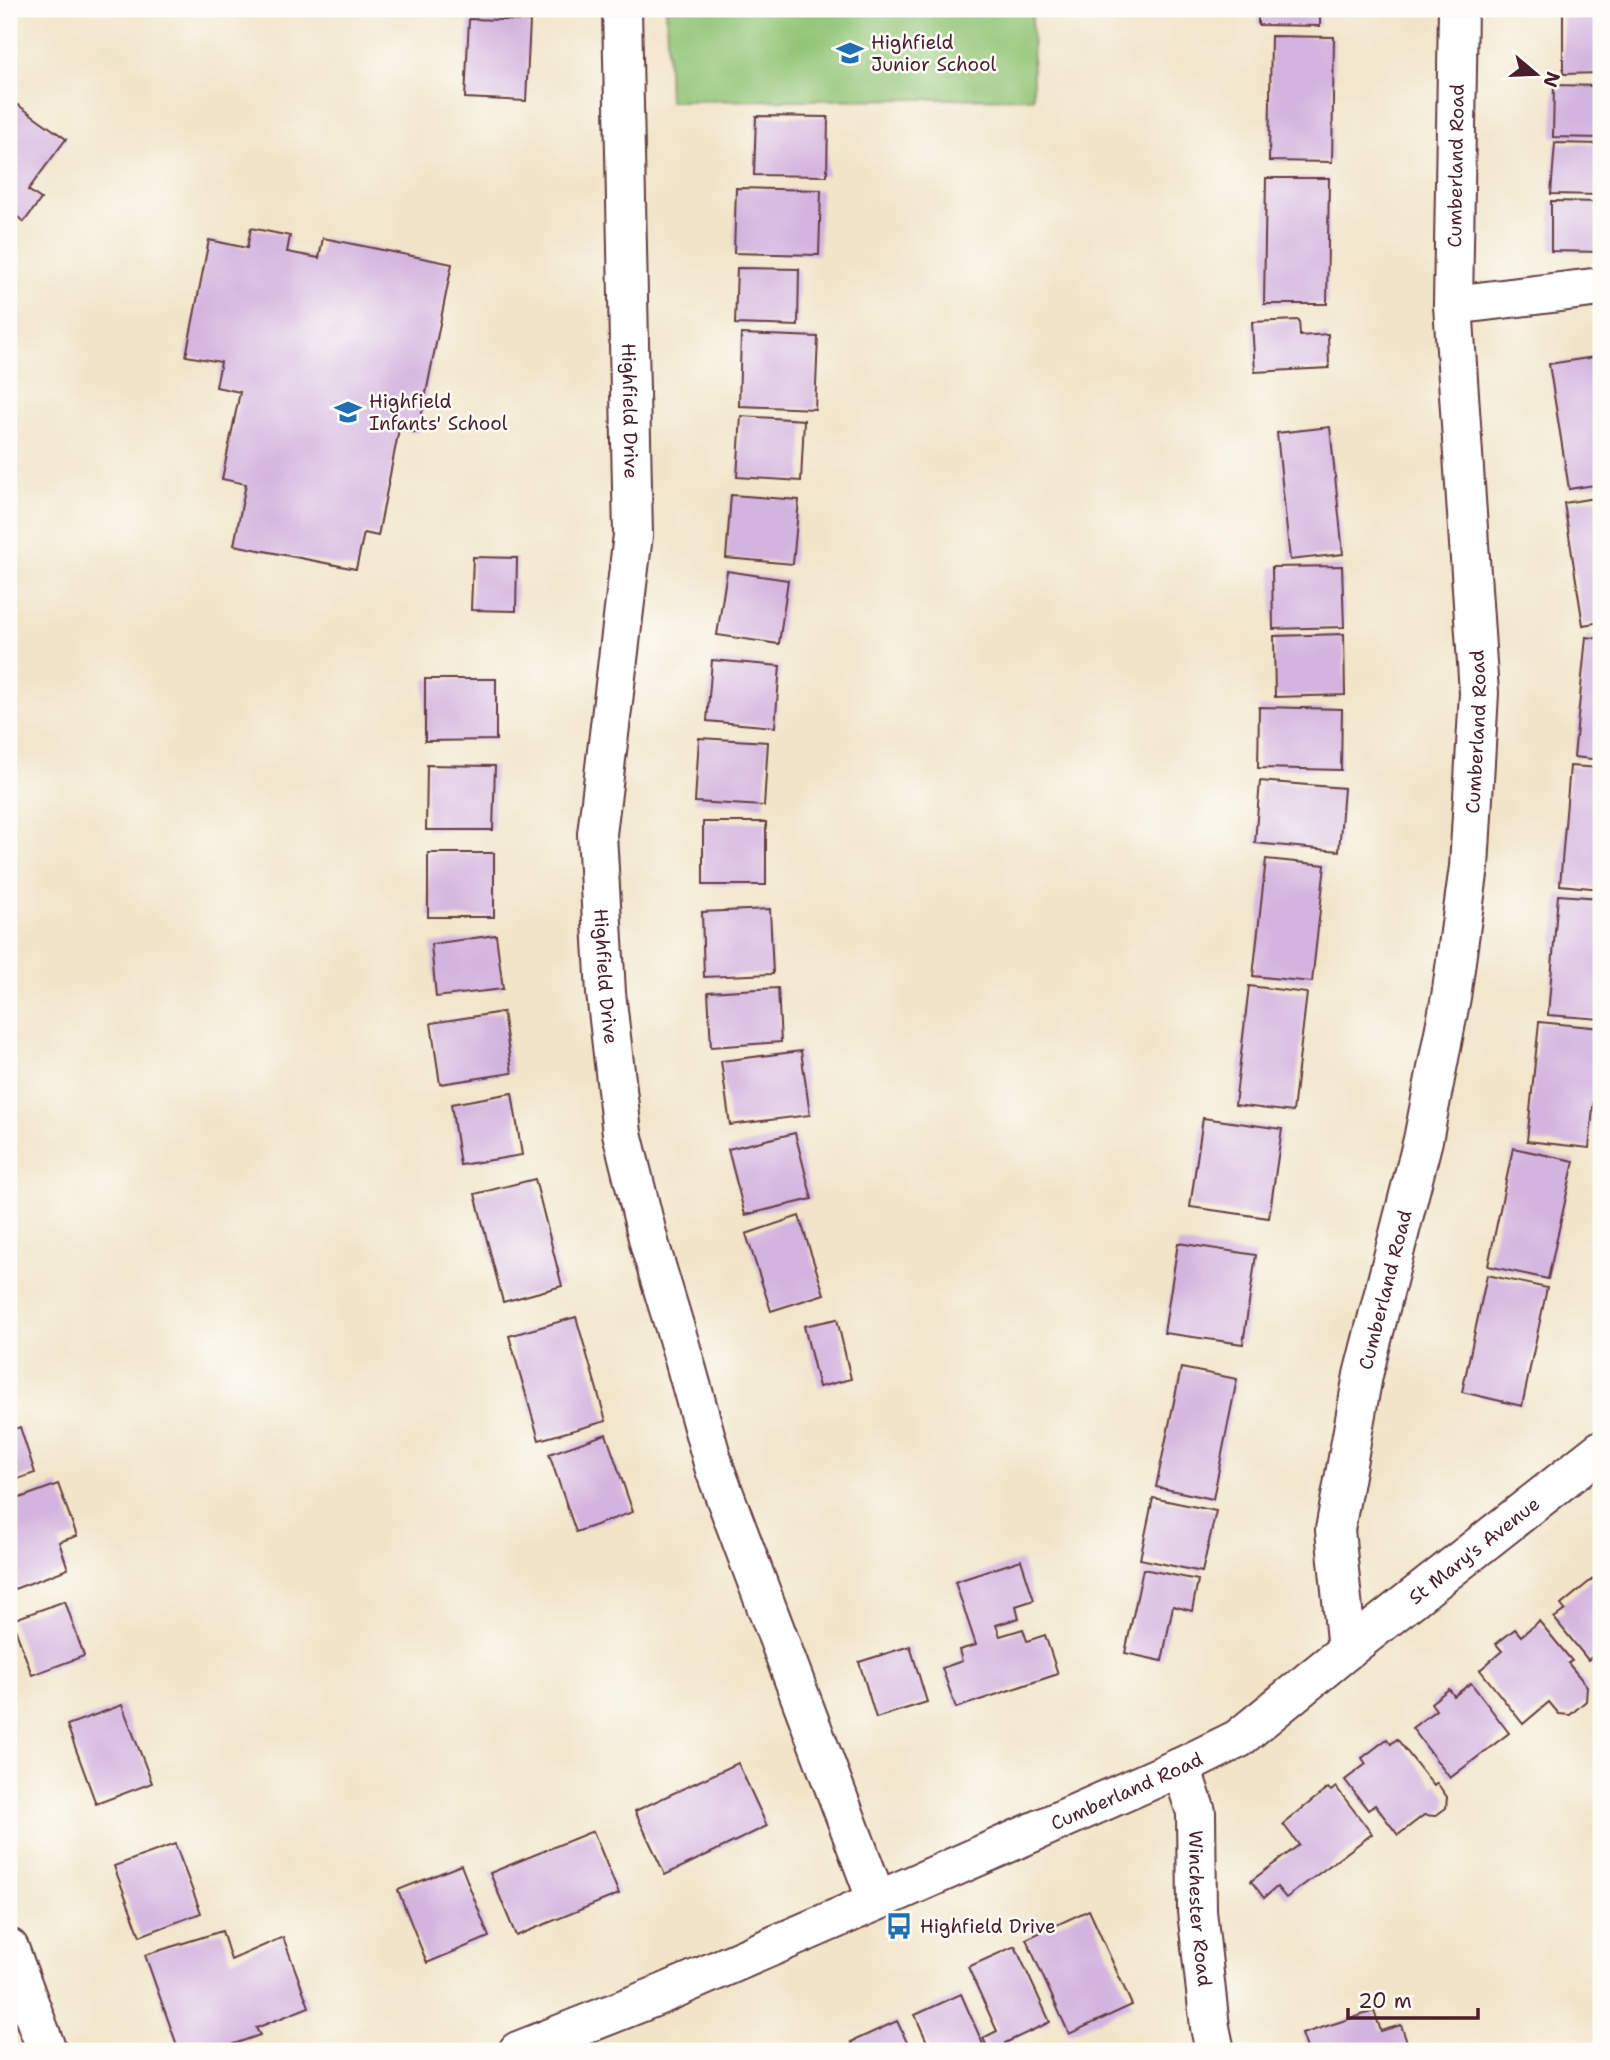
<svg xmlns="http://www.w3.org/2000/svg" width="1610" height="2060" viewBox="0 0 1610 2060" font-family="'Shantell Sans',sans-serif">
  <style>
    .green { fill: #92c576; stroke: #6e7250; stroke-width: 2 }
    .building { fill: #d3b4de }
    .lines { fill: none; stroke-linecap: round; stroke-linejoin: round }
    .minor-casing { stroke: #633d43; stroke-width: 42 }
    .minor { stroke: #fff; stroke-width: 38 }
    .labels { text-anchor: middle; stroke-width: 5; stroke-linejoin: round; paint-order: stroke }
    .poi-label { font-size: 19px; fill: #4a1f2b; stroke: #fdfcf7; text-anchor: start }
    .street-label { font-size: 19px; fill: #4a1f2b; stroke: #fdfcf7 }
  </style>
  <rect width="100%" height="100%" fill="#fdfcf7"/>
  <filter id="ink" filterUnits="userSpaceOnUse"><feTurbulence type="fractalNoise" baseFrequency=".0143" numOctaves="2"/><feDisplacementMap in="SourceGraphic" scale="14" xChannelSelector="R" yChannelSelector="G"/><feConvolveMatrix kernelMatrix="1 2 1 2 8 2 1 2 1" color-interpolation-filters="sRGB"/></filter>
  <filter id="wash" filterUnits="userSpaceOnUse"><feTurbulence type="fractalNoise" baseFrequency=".00686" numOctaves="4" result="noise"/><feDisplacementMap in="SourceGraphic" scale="28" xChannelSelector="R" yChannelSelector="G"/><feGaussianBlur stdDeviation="1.57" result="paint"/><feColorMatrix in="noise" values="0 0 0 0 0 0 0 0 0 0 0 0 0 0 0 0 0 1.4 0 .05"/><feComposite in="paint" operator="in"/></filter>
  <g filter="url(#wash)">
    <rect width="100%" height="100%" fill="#f1e4c8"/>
    <path class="green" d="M 666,9 L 1032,9 L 1033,98 L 669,101 Z"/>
    <g id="blocks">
      <g class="building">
        <path d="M 1258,9 L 1320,9 L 1320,26 L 1258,25 Z"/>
        <path d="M 1563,9 L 1601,9 L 1601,73 L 1563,74 Z"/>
        <path d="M 469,19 L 530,21 L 526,101 L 465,98 Z"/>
        <path d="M 1271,36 L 1334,37 L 1332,162 L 1269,161 Z"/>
        <path d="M 1554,85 L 1601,86 L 1601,138 L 1553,137 Z"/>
        <path d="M 18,105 L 66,139 L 28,190 L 41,199 L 24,222 L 9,210 L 9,118 Z"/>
        <path d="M 756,116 L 828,117 L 827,176 L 754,175 Z"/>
        <path d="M 1555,143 L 1601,144 L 1601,195 L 1551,194 Z"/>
        <path d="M 1266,178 L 1329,178 L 1327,304 L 1264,304 Z"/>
        <path d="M 736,188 L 821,190 L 819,255 L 734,253 Z"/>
        <path d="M 1551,201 L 1601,202 L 1601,252 L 1551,251 Z"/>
        <path d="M 251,228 L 290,236 L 287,252 L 319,258 L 323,238 L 452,264 L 418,433 L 399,429 L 378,536 L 364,533 L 356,569 L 234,545 L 246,484 L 222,479 L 240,392 L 216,387 L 221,362 L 186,356 L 209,240 L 247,248 Z"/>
        <path d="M 737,268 L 799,269 L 798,326 L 735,324 Z"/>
        <path d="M 1299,320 L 1300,336 L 1328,334 L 1329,368 L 1255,372 L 1252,322 Z"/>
        <path d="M 741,334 L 818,337 L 815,409 L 739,406 Z"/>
        <path d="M 1601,356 L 1601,484 L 1569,489 L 1549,364 Z"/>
        <path d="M 741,416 L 804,420 L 801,481 L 737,477 Z"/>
        <path d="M 1330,427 L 1343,554 L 1290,560 L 1277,433 Z"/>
        <path d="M 731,495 L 799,500 L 793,564 L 726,558 Z"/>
        <path d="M 1601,497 L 1601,622 L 1583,625 L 1564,503 Z"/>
        <path d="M 473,557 L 517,558 L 516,611 L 471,610 Z"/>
        <path d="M 1342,566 L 1344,627 L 1273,629 L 1272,567 Z"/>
        <path d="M 727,571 L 788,580 L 779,644 L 717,635 Z"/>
        <path d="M 1344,634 L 1345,695 L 1275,697 L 1274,636 Z"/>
        <path d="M 1586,637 L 1601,639 L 1601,760 L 1574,757 Z"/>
        <path d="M 712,660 L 780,666 L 775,727 L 707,721 Z"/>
        <path d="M 425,679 L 496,679 L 496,740 L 425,741 Z"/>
        <path d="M 1259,707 L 1342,709 L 1341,770 L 1258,768 Z"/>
        <path d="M 699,738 L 768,742 L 764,806 L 695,802 Z"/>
        <path d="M 427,765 L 495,766 L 493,830 L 426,830 Z"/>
        <path d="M 1570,766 L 1601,768 L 1601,889 L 1560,885 Z"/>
        <path d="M 1260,781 L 1344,788 L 1339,851 L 1255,843 Z"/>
        <rect x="703" y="822" width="63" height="63"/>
        <rect x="428" y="853" width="66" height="64"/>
        <path d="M 1266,859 L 1325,865 L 1312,982 L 1253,976 Z"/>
        <path d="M 1558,895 L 1601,898 L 1601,1019 L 1548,1015 Z"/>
        <path d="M 770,909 L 773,974 L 704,977 L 702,912 Z"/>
        <path d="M 496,935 L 503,989 L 436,997 L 431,944 Z"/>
        <path d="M 1249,986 L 1307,993 L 1293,1112 L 1235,1105 Z"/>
        <path d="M 778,988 L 781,1042 L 711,1047 L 708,992 Z"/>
        <path d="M 503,1012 L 512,1073 L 440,1084 L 431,1023 Z"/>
        <path d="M 1539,1022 L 1601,1028 L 1589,1148 L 1527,1141 Z"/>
        <path d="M 801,1051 L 810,1115 L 730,1125 L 721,1061 Z"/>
        <path d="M 512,1093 L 522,1155 L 460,1165 L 451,1104 Z"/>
        <path d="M 1203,1118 L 1282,1129 L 1269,1218 L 1190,1207 Z"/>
        <path d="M 795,1133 L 812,1199 L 745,1215 L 728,1149 Z"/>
        <path d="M 1513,1148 L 1574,1161 L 1548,1279 L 1488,1266 Z"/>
        <path d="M 535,1179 L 562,1286 L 503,1302 L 475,1194 Z"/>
        <path d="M 799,1216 L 824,1294 L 771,1311 L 746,1234 Z"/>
        <path d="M 1178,1243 L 1256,1255 L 1243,1344 L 1164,1333 Z"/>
        <path d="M 1487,1275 L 1547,1288 L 1522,1406 L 1462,1392 Z"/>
        <path d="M 576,1317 L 606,1421 L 539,1440 L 509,1336 Z"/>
        <path d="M 837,1319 L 851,1379 L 819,1387 L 804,1326 Z"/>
        <path d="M 1181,1368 L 1237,1379 L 1213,1499 L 1156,1487 Z"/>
        <path d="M 20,1427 L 35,1473 L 9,1482 L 9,1431 Z"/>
        <path d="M 606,1434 L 633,1512 L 576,1532 L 549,1454 Z"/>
        <path d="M 58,1484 L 77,1536 L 59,1542 L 68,1569 L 9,1591 L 9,1502 Z"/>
        <path d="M 1153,1498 L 1216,1511 L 1202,1572 L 1140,1559 Z"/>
        <path d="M 1021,1560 L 1034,1600 L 1016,1606 L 1019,1618 L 996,1625 L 1000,1636 L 1023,1629 L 1027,1641 L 1045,1635 L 1058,1674 L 956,1708 L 942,1668 L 962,1661 L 959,1650 L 976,1645 L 955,1582 Z"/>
        <path d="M 1143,1569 L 1198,1580 L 1192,1611 L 1173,1606 L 1162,1661 L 1125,1653 Z"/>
        <path d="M 1601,1572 L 1601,1649 L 1588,1660 L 1554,1618 L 1565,1610 L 1561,1605 Z"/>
        <path d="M 65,1601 L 84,1656 L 32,1675 L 12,1620 Z"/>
        <path d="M 1539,1621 L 1572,1661 L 1568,1663 L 1587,1686 L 1586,1701 L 1570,1715 L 1559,1714 L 1549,1702 L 1523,1724 L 1480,1670 L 1502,1651 L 1496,1644 L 1515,1629 L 1521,1636 Z"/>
        <path d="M 910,1646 L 927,1702 L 876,1718 L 859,1662 Z"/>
        <path d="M 1471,1683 L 1509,1733 L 1450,1778 L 1412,1728 L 1436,1710 L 1431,1703 L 1449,1689 L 1454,1696 Z"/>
        <path d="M 122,1705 L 152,1783 L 96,1804 L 67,1725 Z"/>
        <path d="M 1387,1739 L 1391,1744 L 1397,1739 L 1434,1786 L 1437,1783 L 1447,1797 L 1446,1808 L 1435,1816 L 1424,1815 L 1398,1835 L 1375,1805 L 1368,1810 L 1345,1780 L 1366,1764 L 1362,1758 Z"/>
        <path d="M 738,1763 L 767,1826 L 665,1875 L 635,1811 Z"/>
        <path d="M 1336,1787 L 1372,1834 L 1286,1898 L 1277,1887 L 1264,1898 L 1251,1881 L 1299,1845 L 1283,1824 L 1328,1788 L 1331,1791 Z"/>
        <path d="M 593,1831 L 619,1894 L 516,1936 L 490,1873 Z"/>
        <path d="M 175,1844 L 201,1913 L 140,1936 L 114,1866 Z"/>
        <path d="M 461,1865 L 489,1937 L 427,1963 L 398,1890 Z"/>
        <path d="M 1089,1910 L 1132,2005 L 1069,2034 L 1026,1939 Z"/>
        <path d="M 222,1931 L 231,1960 L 283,1937 L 309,2007 L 256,2028 L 260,2035 L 213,2051 L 179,2051 L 145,1955 Z"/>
        <path d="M 1015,1946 L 1050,2022 L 1005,2043 L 1009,2051 L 989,2051 L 983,2038 L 997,2031 L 968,1967 Z"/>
        <path d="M 961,1994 L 986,2051 L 931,2051 L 915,2015 Z"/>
        <path d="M 1374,2011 L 1381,2031 L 1401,2025 L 1410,2051 L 1308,2051 L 1302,2034 Z"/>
        <path d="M 897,2021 L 911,2051 L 856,2051 L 851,2042 Z"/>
        <path d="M 822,2045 L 824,2051 L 809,2051 Z"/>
      </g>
    </g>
  </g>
  <g filter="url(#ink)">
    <use href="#blocks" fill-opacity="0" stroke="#633d43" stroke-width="2"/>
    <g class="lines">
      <defs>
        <g id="minor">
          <path id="s1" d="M 622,9 L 633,535 L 597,834 L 606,993 L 622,1133 L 650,1246 L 680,1345 L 715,1470 L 877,1901"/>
          <path d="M 1453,305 L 1601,287"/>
          <path id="s2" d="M 1347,1650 L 1335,1530 L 1363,1375 L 1423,1140 L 1451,997 L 1469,867 L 1479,693 L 1453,305 L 1458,9"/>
          <path id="s3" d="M 1181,1767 L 1196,1812 L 1197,1911 L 1210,2027 L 1215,2051"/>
          <path d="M 9,1948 L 47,2051"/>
          <path id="s4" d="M 518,2051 L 662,1994 L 877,1901 L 1181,1767 L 1238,1739 L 1347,1650 L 1601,1450"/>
        </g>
      </defs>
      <use href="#minor" class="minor-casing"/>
      <use href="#minor" class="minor"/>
    </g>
  </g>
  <defs>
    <symbol id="school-bare" viewBox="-9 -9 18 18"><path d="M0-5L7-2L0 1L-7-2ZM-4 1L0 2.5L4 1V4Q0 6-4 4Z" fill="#1f6fb2" stroke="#fdfcf7" stroke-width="2.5" paint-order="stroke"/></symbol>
    <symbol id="bus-bare" viewBox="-9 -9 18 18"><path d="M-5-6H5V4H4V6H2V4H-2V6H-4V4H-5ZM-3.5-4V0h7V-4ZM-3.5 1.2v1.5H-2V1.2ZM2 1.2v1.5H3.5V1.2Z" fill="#1f6fb2" stroke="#fdfcf7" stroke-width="2.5" paint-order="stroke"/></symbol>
  </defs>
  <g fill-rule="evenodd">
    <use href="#school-bare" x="831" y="34" width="38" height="38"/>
    <use href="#school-bare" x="329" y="393" width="38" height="38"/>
    <use href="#bus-bare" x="880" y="1907" width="38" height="38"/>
  </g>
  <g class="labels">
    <g class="poi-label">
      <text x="871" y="49">Highfield<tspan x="871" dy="22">Junior School</tspan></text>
      <text x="369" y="408">Highfield<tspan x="369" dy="22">Infants' School</tspan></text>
      <text x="920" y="1933">Highfield Drive</text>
    </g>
    <g class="street-label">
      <text dy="7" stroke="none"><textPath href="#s2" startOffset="1500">Cumberland Road</textPath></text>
      <text dy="7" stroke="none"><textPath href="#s1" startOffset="402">Highfield Drive</textPath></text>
      <text dy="7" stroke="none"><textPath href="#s2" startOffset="933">Cumberland Road</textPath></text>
      <text dy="7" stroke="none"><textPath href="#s1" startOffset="970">Highfield Drive</textPath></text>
      <text dy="7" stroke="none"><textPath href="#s2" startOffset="366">Cumberland Road</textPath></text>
      <text dy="7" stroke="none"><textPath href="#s4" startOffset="1087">St Mary's Avenue</textPath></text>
      <text dy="7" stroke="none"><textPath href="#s4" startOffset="662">Cumberland Road</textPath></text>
      <text dy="7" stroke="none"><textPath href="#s3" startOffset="144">Winchester Road</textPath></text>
    </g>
  </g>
  <rect width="1610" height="2060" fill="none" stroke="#fdfcf7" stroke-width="35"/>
  <g transform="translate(1536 74) rotate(109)" stroke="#fdfcf7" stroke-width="5" paint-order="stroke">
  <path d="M0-5L12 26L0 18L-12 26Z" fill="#4a1f2b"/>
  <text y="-10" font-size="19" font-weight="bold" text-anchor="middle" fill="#4a1f2b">N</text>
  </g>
  <path d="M1348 2008v10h130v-10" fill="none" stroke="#4a1f2b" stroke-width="3.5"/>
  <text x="1358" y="2008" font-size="21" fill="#4a1f2b" stroke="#fdfcf7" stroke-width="5" paint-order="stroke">20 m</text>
</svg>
